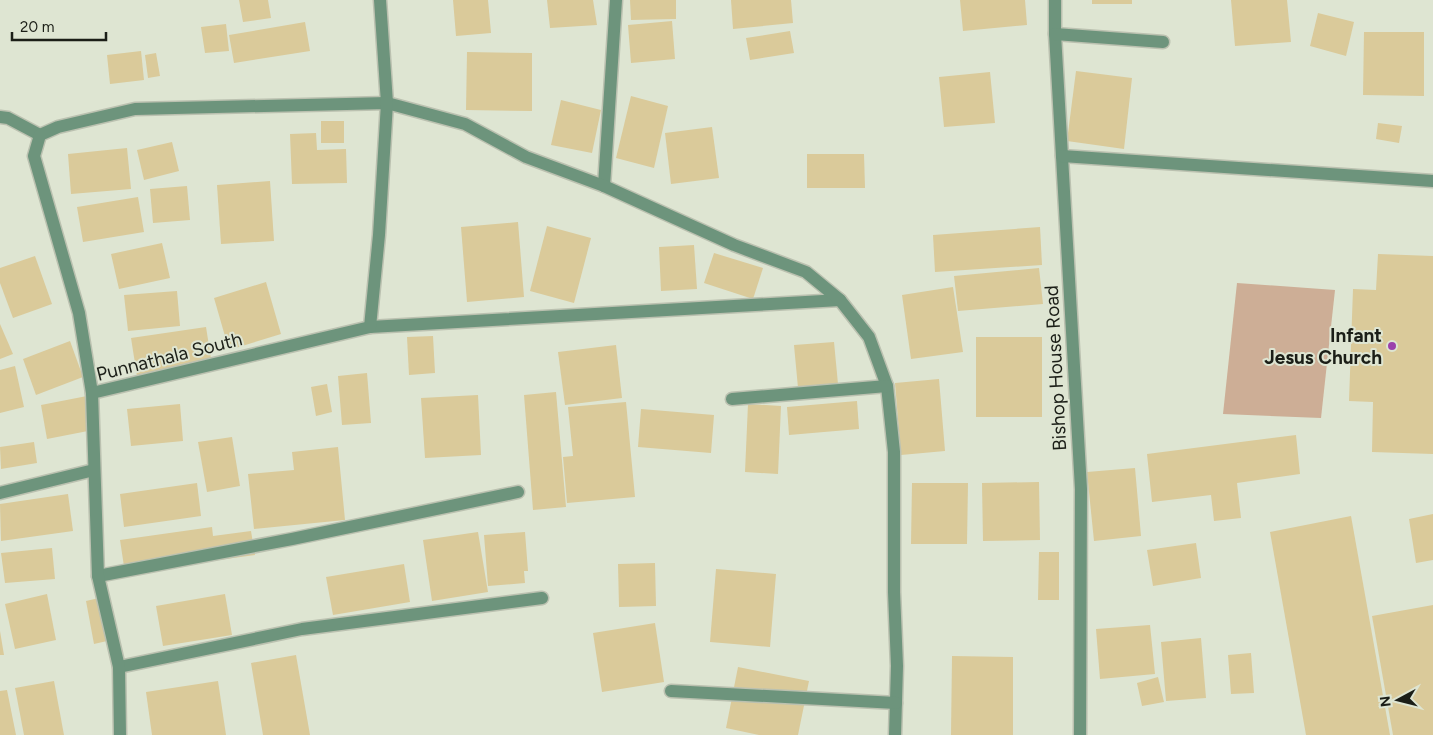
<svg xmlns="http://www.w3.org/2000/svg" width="1433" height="735" viewBox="0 0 1433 735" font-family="Figtree,sans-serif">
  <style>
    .green { fill: #cdae96 }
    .building { fill: #daca9a }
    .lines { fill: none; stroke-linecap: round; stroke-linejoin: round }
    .minor-casing { stroke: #bbc1b0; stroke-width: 15 }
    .minor { stroke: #6d947c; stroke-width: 12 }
    .poi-dot { fill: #9b41ac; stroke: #dee5d2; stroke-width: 2 }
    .labels { text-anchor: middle; stroke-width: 4; stroke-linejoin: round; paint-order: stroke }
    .poi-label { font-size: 19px; font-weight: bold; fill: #1b1e17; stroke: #dee5d2; text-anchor: end }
    .street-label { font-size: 19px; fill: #1b1e17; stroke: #dee5d2 }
  </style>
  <rect width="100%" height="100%" fill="#dee5d2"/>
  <path class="green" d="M 1237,283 L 1335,290 L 1321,418 L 1223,414 Z"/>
  <g class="building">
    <path d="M 239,0 L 268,0 L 271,18 L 243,22 Z"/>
    <path d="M 453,0 L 488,0 L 491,33 L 456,36 Z"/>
    <path d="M 547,0 L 593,0 L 597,25 L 550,28 Z"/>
    <path d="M 630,0 L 676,0 L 676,19 L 631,20 Z"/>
    <path d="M 731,0 L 791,0 L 793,23 L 733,29 Z"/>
    <path d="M 960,0 L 1025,0 L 1027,25 L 963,31 Z"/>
    <rect x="1092" y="0" width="40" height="4"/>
    <path d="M 1231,0 L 1287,0 L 1291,42 L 1235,46 Z"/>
    <path d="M 1318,13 L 1354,22 L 1346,56 L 1310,46 Z"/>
    <path d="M 672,21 L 675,59 L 631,63 L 628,25 Z"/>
    <path d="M 305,22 L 310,51 L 234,63 L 229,35 Z"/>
    <path d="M 226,24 L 229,51 L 205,53 L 201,27 Z"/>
    <path d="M 790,31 L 794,53 L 750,60 L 746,38 Z"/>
    <path d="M 1364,32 L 1424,32 L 1424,96 L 1363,95 Z"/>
    <path d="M 141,51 L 144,80 L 110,84 L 107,55 Z"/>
    <path d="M 467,52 L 532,53 L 532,111 L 466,110 Z"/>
    <path d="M 156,53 L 160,76 L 148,78 L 145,55 Z"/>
    <path d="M 1076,71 L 1132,78 L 1124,149 L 1067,141 Z"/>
    <path d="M 990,72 L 995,123 L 944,127 L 939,77 Z"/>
    <path d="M 631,96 L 668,106 L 654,168 L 616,158 Z"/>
    <path d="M 561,100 L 601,110 L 592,153 L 551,145 Z"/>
    <rect x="321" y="121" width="23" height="22"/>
    <path d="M 1378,123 L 1402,126 L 1399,143 L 1376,139 Z"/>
    <path d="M 712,127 L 719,178 L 671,184 L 665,133 Z"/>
    <path d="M 316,133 L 317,150 L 346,149 L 347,183 L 292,184 L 290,134 Z"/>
    <path d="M 172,142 L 179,171 L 144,180 L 137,150 Z"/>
    <path d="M 127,148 L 131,189 L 71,194 L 68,154 Z"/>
    <path d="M 807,154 L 864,154 L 865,188 L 807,188 Z"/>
    <path d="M 270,181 L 274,241 L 221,244 L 217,185 Z"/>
    <path d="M 187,186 L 190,220 L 153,223 L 150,189 Z"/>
    <path d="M 138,197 L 144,232 L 83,242 L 77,207 Z"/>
    <path d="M 518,222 L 524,297 L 467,302 L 461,227 Z"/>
    <path d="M 547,226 L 591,238 L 574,303 L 530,291 Z"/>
    <path d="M 1040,227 L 1042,265 L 935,272 L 933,235 Z"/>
    <path d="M 162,243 L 170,278 L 119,289 L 111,254 Z"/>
    <path d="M 694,245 L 697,289 L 661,291 L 659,247 Z"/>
    <path d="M 714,253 L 763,268 L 753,299 L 704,283 Z"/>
    <path d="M 1378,254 L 1433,256 L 1433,454 L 1372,452 L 1373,402 L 1349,401 L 1353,289 L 1376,290 Z"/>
    <path d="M 35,256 L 52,304 L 13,318 L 0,283 L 0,268 Z"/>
    <path d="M 1039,268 L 1043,304 L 958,311 L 954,276 Z"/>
    <path d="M 266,282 L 281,334 L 229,350 L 214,298 Z"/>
    <path d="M 953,287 L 963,352 L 911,359 L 902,295 Z"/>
    <path d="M 177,291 L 180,326 L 128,331 L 124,295 Z"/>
    <path d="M 0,324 L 13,354 L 0,359 Z"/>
    <path d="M 206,327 L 212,365 L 137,376 L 131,338 Z"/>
    <path d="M 433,336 L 435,373 L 409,375 L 407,337 Z"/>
    <rect x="976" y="337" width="66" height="80"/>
    <path d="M 70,341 L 83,377 L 36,395 L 23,359 Z"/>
    <path d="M 834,342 L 838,384 L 798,388 L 794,345 Z"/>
    <path d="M 616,345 L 622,398 L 565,405 L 558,352 Z"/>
    <path d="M 15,366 L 24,407 L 0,413 L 0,370 Z"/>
    <path d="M 367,373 L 371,423 L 342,425 L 338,376 Z"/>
    <path d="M 939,379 L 945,451 L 901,455 L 895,383 Z"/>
    <path d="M 327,384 L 332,412 L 316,416 L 311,387 Z"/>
    <path d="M 556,392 L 566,507 L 533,510 L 524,395 Z"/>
    <path d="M 478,395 L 481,455 L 425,458 L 421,398 Z"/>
    <path d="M 87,396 L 93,430 L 47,439 L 41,405 Z"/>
    <path d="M 857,401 L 859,429 L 789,435 L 787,407 Z"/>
    <path d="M 626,402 L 635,497 L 567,503 L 563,457 L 573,456 L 568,407 Z"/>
    <path d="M 180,404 L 183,441 L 131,446 L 127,409 Z"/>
    <path d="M 748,404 L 781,406 L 778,474 L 745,472 Z"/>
    <path d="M 641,409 L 714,415 L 711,453 L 638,447 Z"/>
    <path d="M 1296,435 L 1300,474 L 1237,483 L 1241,518 L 1214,521 L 1211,495 L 1152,502 L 1147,454 Z"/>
    <path d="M 232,437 L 240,486 L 207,492 L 198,442 Z"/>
    <path d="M 34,442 L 37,463 L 1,469 L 0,447 Z"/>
    <path d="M 338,447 L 345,520 L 254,529 L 248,474 L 294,470 L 292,452 Z"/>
    <path d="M 1135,468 L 1141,536 L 1094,541 L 1087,472 Z"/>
    <path d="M 1039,482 L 1040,540 L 983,541 L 982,483 Z"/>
    <path d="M 197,483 L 201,516 L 124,527 L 120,494 Z"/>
    <path d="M 912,483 L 968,483 L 967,544 L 911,544 Z"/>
    <path d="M 68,494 L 73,531 L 1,541 L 0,504 Z"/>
    <path d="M 1433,514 L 1433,560 L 1416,563 L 1409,519 Z"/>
    <path d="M 1351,516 L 1390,735 L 1306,735 L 1270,532 Z"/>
    <path d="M 212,527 L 213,536 L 251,531 L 255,555 L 125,573 L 120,540 Z"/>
    <path d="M 478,532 L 488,592 L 432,601 L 423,540 Z"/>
    <path d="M 525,532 L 528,571 L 524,571 L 525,583 L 488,586 L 484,535 Z"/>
    <path d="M 1196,543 L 1201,578 L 1153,586 L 1147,550 Z"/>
    <path d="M 52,548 L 55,579 L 5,583 L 1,553 Z"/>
    <path d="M 1039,552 L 1059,552 L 1059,600 L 1038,600 Z"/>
    <path d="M 655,563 L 656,606 L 619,607 L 618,564 Z"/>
    <path d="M 404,564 L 410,602 L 333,615 L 326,577 Z"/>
    <path d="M 716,569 L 776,574 L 770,647 L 710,642 Z"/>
    <path d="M 47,594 L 56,640 L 15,649 L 5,604 Z"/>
    <path d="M 225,594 L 232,635 L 163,646 L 156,606 Z"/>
    <path d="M 99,598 L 107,641 L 94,644 L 86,601 Z"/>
    <path d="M 1433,605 L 1433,735 L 1393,735 L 1372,616 Z"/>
    <path d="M 655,623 L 664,682 L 602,692 L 593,633 Z"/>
    <path d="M 1150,625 L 1155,674 L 1100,679 L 1096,629 Z"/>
    <path d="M 0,631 L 4,655 L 0,655 Z"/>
    <path d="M 1201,638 L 1206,698 L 1166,701 L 1161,642 Z"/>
    <path d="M 1251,653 L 1254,693 L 1231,694 L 1228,655 Z"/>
    <path d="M 296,655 L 310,735 L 263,735 L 251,663 Z"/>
    <path d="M 952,656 L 1013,657 L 1013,735 L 951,735 Z"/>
    <path d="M 738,667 L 809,681 L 798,735 L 759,735 L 726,728 Z"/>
    <path d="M 1158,677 L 1164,702 L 1142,706 L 1137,683 Z"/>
    <path d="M 54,681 L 64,735 L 24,735 L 15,688 Z"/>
    <path d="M 218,681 L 226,735 L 152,735 L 146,692 Z"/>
    <path d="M 7,690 L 16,735 L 0,735 L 0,691 Z"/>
  </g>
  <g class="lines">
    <defs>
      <g id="minor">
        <path d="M 1055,0 L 1055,34 L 1081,489 L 1080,735"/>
        <path d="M 1055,34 L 1163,42"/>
        <path d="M 0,117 L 8,118 L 40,135"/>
        <path d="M 1062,156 L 1433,181"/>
        <path d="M 604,186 L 616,0"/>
        <path d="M 370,327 L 840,300"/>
        <path d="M 92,393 L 79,313 L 34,156 L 40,135 L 58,127 L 135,109 L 387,103 L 465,124 L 526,157 L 604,186 L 734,245 L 806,272 L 840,300 L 869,337 L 887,386 L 894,452 L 894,592 L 897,666 L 895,735"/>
        <path d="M 732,399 L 887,386"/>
        <path d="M 0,493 L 94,470"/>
        <path d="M 98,576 L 292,539 L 518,492"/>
        <path d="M 119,667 L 302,629 L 542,598"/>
        <path d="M 671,691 L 896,703"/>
        <path d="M 120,735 L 119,667 L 98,576 L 92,393 L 370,327 L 379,235 L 387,103 L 380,0"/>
      </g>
    </defs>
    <use href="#minor" class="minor-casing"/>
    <use href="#minor" class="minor"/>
  </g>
  <circle class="poi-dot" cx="1392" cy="346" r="5"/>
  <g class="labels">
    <g class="poi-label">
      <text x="1382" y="342">Infant<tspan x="1382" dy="22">Jesus Church</tspan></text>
    </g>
    <g class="street-label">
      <text transform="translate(169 356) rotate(-14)" y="7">Punnathala South</text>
      <text transform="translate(1055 368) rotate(-93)" y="7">Bishop House Road</text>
    </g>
  </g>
  <g transform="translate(1398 700) rotate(263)" stroke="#dee5d2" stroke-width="4" paint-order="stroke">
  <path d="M0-4L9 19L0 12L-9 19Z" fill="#1b1e17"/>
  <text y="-8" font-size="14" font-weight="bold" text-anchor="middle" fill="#1b1e17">N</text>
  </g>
  <path d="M12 32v8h94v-8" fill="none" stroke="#1b1e17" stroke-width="2.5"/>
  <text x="20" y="32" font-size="15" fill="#1b1e17" stroke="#dee5d2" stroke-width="4" paint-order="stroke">20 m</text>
</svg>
